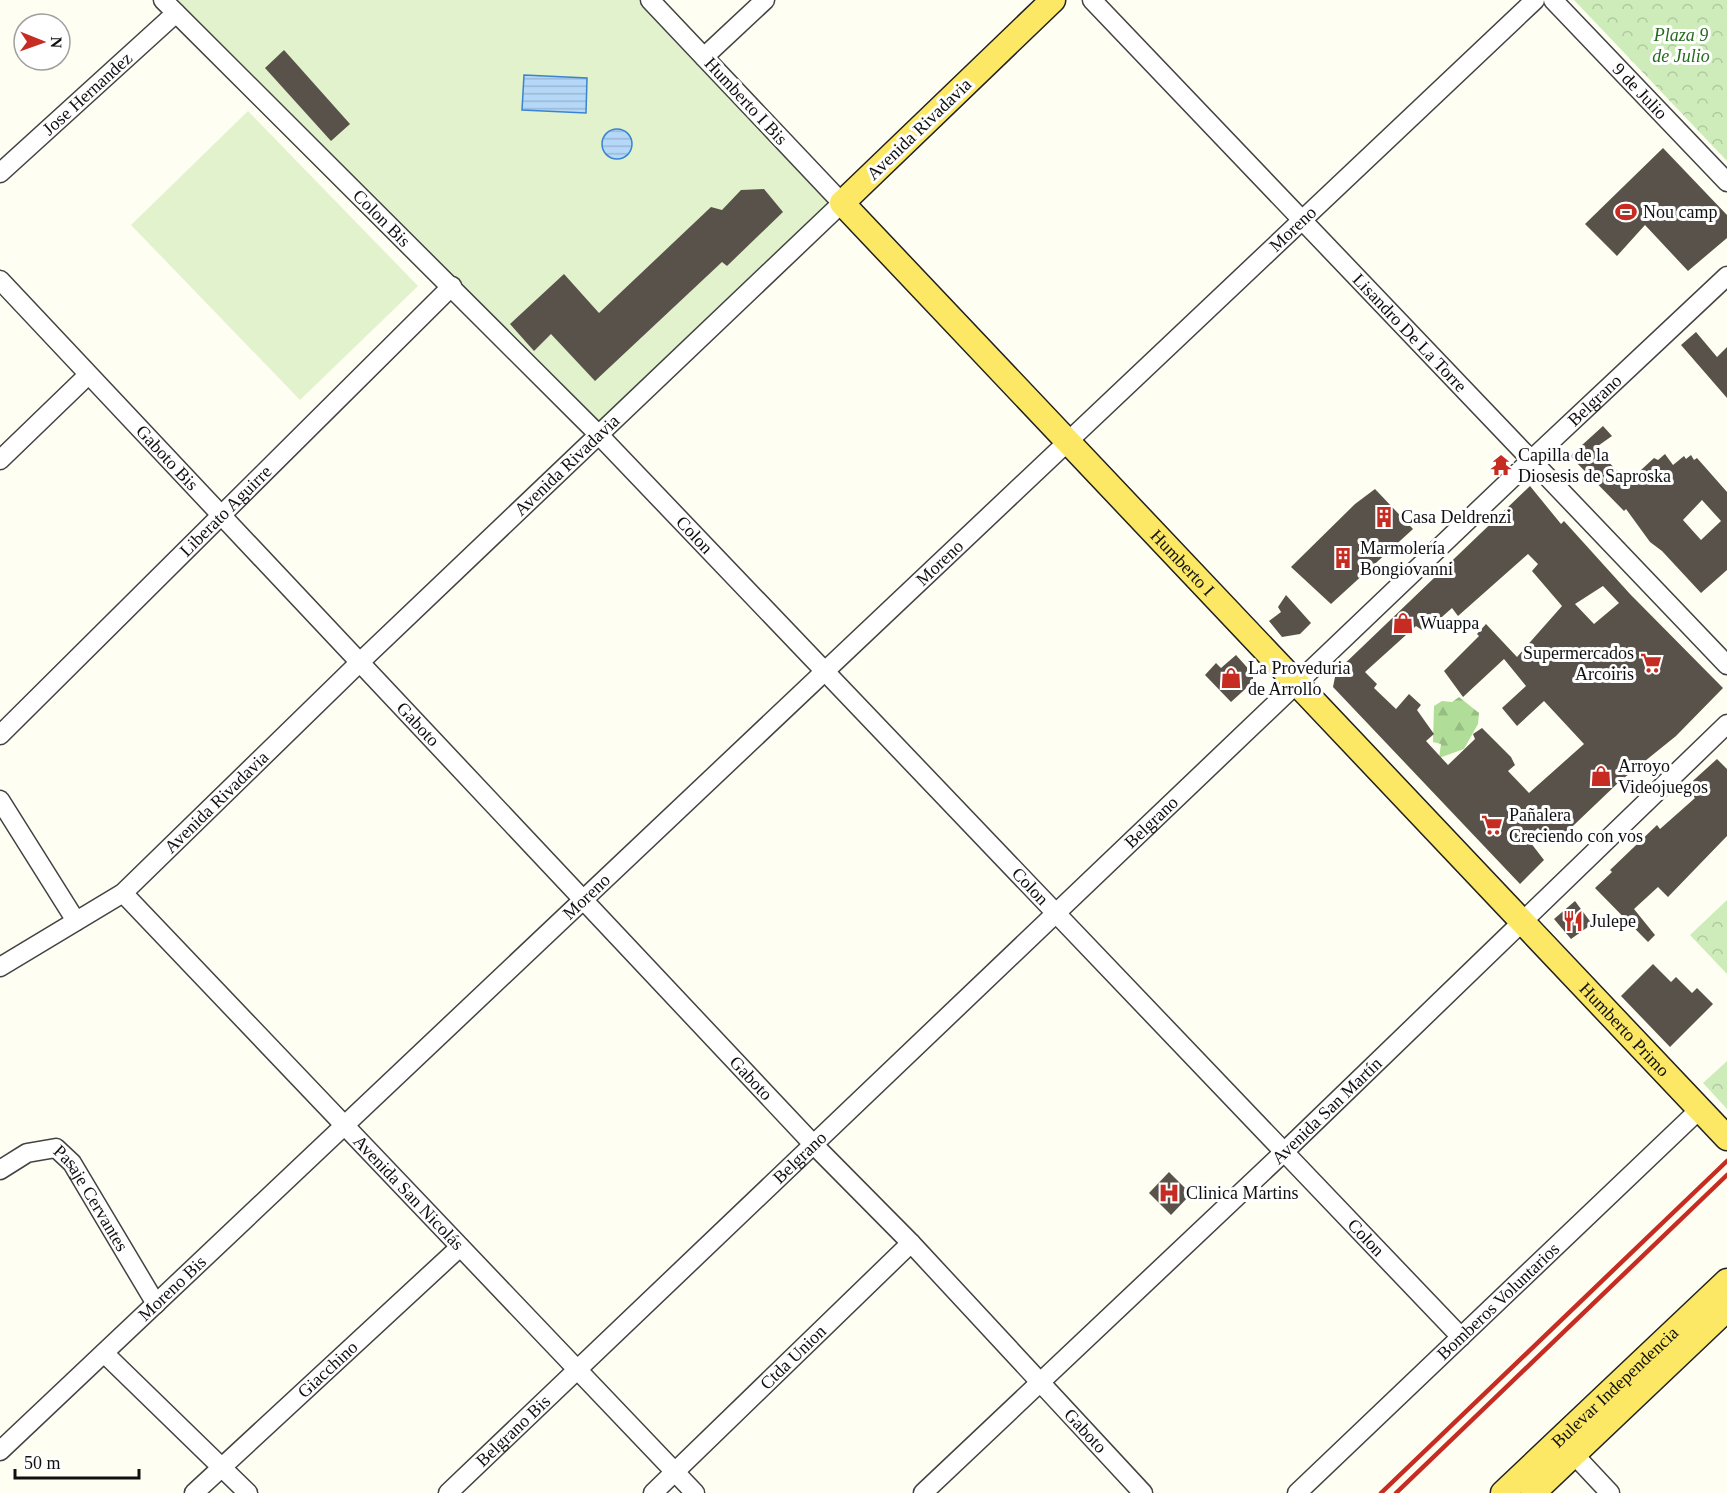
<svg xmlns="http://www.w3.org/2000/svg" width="1727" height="1493" viewBox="0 0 1727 1493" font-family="Georgia,serif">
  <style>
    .forest { fill: url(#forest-firs) }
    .park { fill: url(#park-crowns) }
    .pitch { fill: #e1f2cc }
    .water { fill: url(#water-rules); stroke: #3984d2; stroke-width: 1.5 }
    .building { fill: #59524b; fill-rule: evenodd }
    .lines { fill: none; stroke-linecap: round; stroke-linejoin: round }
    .minor-casing { stroke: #434343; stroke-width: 21 }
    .major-casing { stroke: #212121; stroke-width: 27 }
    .minor { stroke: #fff; stroke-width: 18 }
    .major { stroke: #fce865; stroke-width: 24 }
    .rail { stroke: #c62c22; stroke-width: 4.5 }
    .labels { text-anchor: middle; stroke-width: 6; stroke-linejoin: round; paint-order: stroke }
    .park-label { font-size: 18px; font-style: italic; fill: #246b1d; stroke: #fff }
    .street-label { font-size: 18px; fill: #101010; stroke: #fff }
    .poi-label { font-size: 18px; fill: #101010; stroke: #fff; text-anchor: start }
  </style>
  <defs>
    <pattern id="forest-firs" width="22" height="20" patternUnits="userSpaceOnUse" patternTransform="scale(1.5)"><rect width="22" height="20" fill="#b0dd98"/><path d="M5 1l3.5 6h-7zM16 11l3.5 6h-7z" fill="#96bd82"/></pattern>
    <pattern id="park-crowns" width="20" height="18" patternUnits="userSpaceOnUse" patternTransform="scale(1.5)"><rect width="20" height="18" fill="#ceecba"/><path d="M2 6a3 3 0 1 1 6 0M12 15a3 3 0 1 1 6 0" fill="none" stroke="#b0c99f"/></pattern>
    <pattern id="water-rules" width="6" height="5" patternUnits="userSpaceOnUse" patternTransform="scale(1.5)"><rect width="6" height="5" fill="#b5d8f8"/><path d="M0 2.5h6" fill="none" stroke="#9bb8d4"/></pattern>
  </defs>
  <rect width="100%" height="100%" fill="#fffef2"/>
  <path class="forest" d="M 1459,697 L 1479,713 L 1478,724 L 1464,749 L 1439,758 L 1441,744 L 1433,742 L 1434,706 L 1442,701 L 1452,702 Z"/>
  <g class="park">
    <path d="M 1574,0 L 1727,0 L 1727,161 Z"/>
    <path d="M 1727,900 L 1727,974 L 1690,935 Z"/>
    <path d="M 1727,1061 L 1727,1109 L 1703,1083 Z"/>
  </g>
  <g class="pitch">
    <path d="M 163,0 L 650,0 L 842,203 L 599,435 Z"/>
    <path d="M 248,111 L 418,286 L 300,400 L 131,225 Z"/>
  </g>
  <g class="water">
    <path d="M 524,75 L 587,78 L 586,113 L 522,110 Z"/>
    <circle cx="617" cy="144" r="15"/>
  </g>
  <g class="building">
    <path d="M 284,50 L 350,124 L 331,141 L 265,68 Z"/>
    <path d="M 1663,148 L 1727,215 L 1727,238 L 1688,271 L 1645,225 L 1617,256 L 1585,224 Z"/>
    <path d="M 764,189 L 783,212 L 727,266 L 722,262 L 595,381 L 551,334 L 534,351 L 510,324 L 564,274 L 599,313 L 711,207 L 722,210 L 741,190 Z"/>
    <path d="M 1696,332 L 1717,357 L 1727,347 L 1727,398 L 1681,345 Z"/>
    <path d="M 1603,426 L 1612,436 L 1595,448 L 1628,482 L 1654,458 L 1658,460 L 1665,454 L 1673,465 L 1684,456 L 1686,459 L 1691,455 L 1694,460 L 1697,458 L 1727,492 L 1727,570 L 1701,593 L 1662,551 L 1650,542 L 1626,509 L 1624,511 L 1570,456 ZM 1702,500 L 1721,521 L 1701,540 L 1683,520 Z"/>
    <path d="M 1530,486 L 1561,524 L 1564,521 L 1630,594 L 1723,688 L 1676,736 L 1619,782 L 1553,845 L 1538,828 L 1527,838 L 1544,860 L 1520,884 L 1333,687 L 1336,672 ZM 1528,554 L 1538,564 L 1532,571 L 1562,606 L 1517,657 L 1486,624 L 1477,634 L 1479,636 L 1444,671 L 1463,697 L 1504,659 L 1526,686 L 1502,708 L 1517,726 L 1544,701 L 1584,744 L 1529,793 L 1508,771 L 1515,765 L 1511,757 L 1482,728 L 1473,734 L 1475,739 L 1448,765 L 1426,741 L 1434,734 L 1417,710 L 1421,705 L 1409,694 L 1396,709 L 1374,688 L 1377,684 L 1365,672 L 1416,626 L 1425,632 L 1452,608 L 1458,616 ZM 1603,586 L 1619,603 L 1594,624 L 1575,604 Z"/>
    <path d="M 1375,489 L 1413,529 L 1331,604 L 1291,567 L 1355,504 Z"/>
    <path d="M 1286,595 L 1311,623 L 1300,634 L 1282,637 L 1269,621 L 1281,612 L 1278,607 Z"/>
    <path d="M 1236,655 L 1253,674 L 1253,682 L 1231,702 L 1205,675 L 1216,663 L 1221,668 Z"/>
    <path d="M 1717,759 L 1727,769 L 1727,836 L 1668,897 L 1658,887 L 1634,909 L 1655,935 L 1648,942 L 1595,888 L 1612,872 L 1610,870 L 1657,825 L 1660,829 L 1695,798 L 1685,788 Z"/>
    <path d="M 1575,901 L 1592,924 L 1571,939 L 1554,919 Z"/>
    <path d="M 1653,964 L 1671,982 L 1676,977 L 1692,993 L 1697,988 L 1713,1004 L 1670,1047 L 1621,996 Z"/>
    <path d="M 1169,1172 L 1191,1194 L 1171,1215 L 1149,1193 Z"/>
  </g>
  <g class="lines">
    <defs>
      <g id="minor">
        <path id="s1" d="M 163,0 L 599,435 L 1461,1337"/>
        <path id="s2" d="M 1092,0 L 1727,665"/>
        <path id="s3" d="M 1553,0 L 1727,182"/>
        <path d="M 704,57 L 765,0"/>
        <path id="s4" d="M 0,173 L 176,13"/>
        <path id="s5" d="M 0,280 L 813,1144 L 911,1243 L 1143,1493"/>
        <path d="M 0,460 L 87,376"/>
        <path id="s6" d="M 0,735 L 452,286"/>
        <path d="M 0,800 L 76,921"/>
        <path id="s7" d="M 123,893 L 695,1493"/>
        <path id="s8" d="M 0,967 L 123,893 L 359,663 L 842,203 L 650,0"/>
        <path id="s9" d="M 0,1170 L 27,1153 L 56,1148 L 72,1163 L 156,1304"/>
        <path d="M 104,1353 L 248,1493"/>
        <path d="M 1566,1446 L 1610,1493"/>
        <path id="s10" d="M 0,1451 L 1535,0"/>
        <path id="s11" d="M 194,1493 L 460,1247"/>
        <path id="s12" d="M 448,1493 L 1531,460 L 1727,276"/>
        <path id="s13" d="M 653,1493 L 911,1243"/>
        <path id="s14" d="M 923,1493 L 1284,1152 L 1727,724"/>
        <path id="s15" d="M 1297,1493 L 1700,1109"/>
      </g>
      <g id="major">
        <path id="s16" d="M 1053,0 L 842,203 L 1727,1138"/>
        <path id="s17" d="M 1503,1493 L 1727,1281"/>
        <path d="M 1533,1493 L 1727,1309"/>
      </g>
    </defs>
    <use href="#minor" class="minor-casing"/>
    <use href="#major" class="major-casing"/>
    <use href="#minor" class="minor"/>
    <use href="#major" class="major"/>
    <g class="rail">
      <path d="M 1381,1493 L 1727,1161"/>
      <path d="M 1396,1493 L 1727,1175"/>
    </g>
  </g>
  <defs>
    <symbol id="stadium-bare" viewBox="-9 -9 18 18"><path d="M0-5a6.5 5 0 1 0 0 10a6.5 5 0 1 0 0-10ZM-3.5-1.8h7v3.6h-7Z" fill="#c62c22" stroke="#fff" stroke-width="2.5" paint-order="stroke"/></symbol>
    <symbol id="temple-bare" viewBox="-9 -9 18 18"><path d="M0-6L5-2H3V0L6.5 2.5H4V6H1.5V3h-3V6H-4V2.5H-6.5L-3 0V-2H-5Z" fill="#c62c22" stroke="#fff" stroke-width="2.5" paint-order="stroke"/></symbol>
    <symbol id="building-bare" viewBox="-9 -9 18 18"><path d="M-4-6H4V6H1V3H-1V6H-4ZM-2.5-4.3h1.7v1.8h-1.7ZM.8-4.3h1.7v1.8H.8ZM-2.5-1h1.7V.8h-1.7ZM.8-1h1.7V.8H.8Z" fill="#c62c22" stroke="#fff" stroke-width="2.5" paint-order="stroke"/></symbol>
    <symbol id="shop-bare" viewBox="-9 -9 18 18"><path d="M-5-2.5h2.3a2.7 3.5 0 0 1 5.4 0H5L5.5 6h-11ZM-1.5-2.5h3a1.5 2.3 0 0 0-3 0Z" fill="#c62c22" stroke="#fff" stroke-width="2.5" paint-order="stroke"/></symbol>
    <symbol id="supermarket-bare" viewBox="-9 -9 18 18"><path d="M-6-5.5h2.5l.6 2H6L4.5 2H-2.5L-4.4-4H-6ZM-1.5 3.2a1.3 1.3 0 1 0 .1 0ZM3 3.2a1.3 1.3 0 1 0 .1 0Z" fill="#c62c22" stroke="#fff" stroke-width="2.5" paint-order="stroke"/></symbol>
    <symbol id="restaurant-bare" viewBox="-9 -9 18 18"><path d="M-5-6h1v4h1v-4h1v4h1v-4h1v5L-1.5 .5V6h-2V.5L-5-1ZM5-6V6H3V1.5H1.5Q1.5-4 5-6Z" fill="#c62c22" stroke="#fff" stroke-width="2.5" paint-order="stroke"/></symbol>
    <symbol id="hospital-bare" viewBox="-9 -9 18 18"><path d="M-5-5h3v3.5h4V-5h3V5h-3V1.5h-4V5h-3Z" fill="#c62c22" stroke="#fff" stroke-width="2.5" paint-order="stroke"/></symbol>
  </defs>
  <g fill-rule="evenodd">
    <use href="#stadium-bare" x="1611" y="197" width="30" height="30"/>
    <use href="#temple-bare" x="1486" y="450" width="30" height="30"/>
    <use href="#building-bare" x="1369" y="502" width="30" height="30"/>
    <use href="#building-bare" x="1328" y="543" width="30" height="30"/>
    <use href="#shop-bare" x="1388" y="608" width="30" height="30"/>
    <use href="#supermarket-bare" x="1636" y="648" width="30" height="30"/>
    <use href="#shop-bare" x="1216" y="663" width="30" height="30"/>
    <use href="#shop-bare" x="1586" y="761" width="30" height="30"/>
    <use href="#supermarket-bare" x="1477" y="810" width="30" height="30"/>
    <use href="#restaurant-bare" x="1558" y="906" width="30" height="30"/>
    <use href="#hospital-bare" x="1154" y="1178" width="30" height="30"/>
  </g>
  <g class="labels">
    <g class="park-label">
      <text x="1681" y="41">Plaza 9<tspan x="1681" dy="21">de Julio</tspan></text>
    </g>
    <g class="street-label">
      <text dy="6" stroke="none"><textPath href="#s3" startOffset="126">9 de Julio</textPath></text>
      <text dy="6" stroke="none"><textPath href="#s4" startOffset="118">Jose Hernandez</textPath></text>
      <text transform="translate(746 101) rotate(47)" y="6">Humberto I Bis</text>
      <text transform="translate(919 129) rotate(-44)" y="6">Avenida Rivadavia</text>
      <text dy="6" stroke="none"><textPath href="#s1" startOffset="309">Colon Bis</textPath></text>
      <text dy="6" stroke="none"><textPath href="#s10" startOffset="1779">Moreno</textPath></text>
      <text dy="6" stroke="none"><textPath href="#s2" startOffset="460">Lisandro De La Torre</textPath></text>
      <text dy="6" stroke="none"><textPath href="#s12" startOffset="1584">Belgrano</textPath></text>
      <text dy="6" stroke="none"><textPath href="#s5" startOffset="244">Gaboto Bis</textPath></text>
      <text dy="6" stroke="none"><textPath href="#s8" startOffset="760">Avenida Rivadavia</textPath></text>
      <text dy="6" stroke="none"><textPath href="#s6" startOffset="318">Liberato Aguirre</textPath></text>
      <text dy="6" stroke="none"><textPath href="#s1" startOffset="754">Colon</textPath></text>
      <text dy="6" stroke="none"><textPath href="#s16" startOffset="788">Humberto I</textPath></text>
      <text dy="6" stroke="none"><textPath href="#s10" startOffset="1293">Moreno</textPath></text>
      <text dy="6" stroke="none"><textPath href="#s5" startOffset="610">Gaboto</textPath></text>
      <text dy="6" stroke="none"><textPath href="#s8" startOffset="274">Avenida Rivadavia</textPath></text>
      <text dy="6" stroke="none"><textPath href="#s12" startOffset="972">Belgrano</textPath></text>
      <text dy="6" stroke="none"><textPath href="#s1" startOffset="1240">Colon</textPath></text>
      <text dy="6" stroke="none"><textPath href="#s10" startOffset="807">Moreno</textPath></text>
      <text dy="6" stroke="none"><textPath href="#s16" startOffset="1431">Humberto Primo</textPath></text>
      <text dy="6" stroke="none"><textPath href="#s5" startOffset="1096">Gaboto</textPath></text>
      <text dy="6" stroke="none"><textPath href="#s14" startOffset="556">Avenida San Martín</textPath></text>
      <text dy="6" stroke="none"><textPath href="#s12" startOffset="486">Belgrano</textPath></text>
      <text dy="6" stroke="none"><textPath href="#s7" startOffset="414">Avenida San Nicolás</textPath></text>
      <text dy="6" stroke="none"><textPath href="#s9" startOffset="123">Pasaje Cervantes</textPath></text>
      <text dy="6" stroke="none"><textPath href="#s1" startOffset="1726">Colon</textPath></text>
      <text dy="6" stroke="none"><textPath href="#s10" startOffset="237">Moreno Bis</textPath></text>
      <text dy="6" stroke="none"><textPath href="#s15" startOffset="278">Bomberos Voluntarios</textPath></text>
      <text dy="6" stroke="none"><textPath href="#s13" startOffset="195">Ctda Union</textPath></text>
      <text dy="6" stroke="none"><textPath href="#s11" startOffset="182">Giacchino</textPath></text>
      <text dy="6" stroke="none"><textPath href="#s17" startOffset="154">Bulevar Independencia</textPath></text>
      <text dy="6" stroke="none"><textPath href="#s12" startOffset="90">Belgrano Bis</textPath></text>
      <text dy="6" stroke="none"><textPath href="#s5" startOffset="1582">Gaboto</textPath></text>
    </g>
    <g class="poi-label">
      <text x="1643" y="218">Nou camp</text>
      <text x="1518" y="461">Capilla de la<tspan x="1518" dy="21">Diosesis de Saproska</tspan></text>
      <text x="1401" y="523">Casa Deldrenzi</text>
      <text x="1360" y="554">Marmolería<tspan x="1360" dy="21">Bongiovanni</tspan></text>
      <text x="1420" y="629">Wuappa</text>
      <text x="1634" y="659" text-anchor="end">Supermercados<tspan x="1634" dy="21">Arcoiris</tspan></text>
      <text x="1248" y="674">La Proveduria<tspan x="1248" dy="21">de Arrollo</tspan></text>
      <text x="1618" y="772">Arroyo<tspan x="1618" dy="21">Videojuegos</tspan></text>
      <text x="1509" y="821">Pañalera<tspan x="1509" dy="21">Creciendo con vos</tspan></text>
      <text x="1590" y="927">Julepe</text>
      <text x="1186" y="1199">Clinica Martins</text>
    </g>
  </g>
  <g transform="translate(42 42) rotate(91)"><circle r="28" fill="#ffffff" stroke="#9f9f9f" stroke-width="1.5"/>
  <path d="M0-4.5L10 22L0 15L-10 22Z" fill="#c62c22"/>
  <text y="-9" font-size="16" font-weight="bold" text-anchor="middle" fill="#101010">N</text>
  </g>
  <path d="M15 1469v9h124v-9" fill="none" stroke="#101010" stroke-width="3"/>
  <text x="24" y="1469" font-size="18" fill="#101010" stroke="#ffffff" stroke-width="4.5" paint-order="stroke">50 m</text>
</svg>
